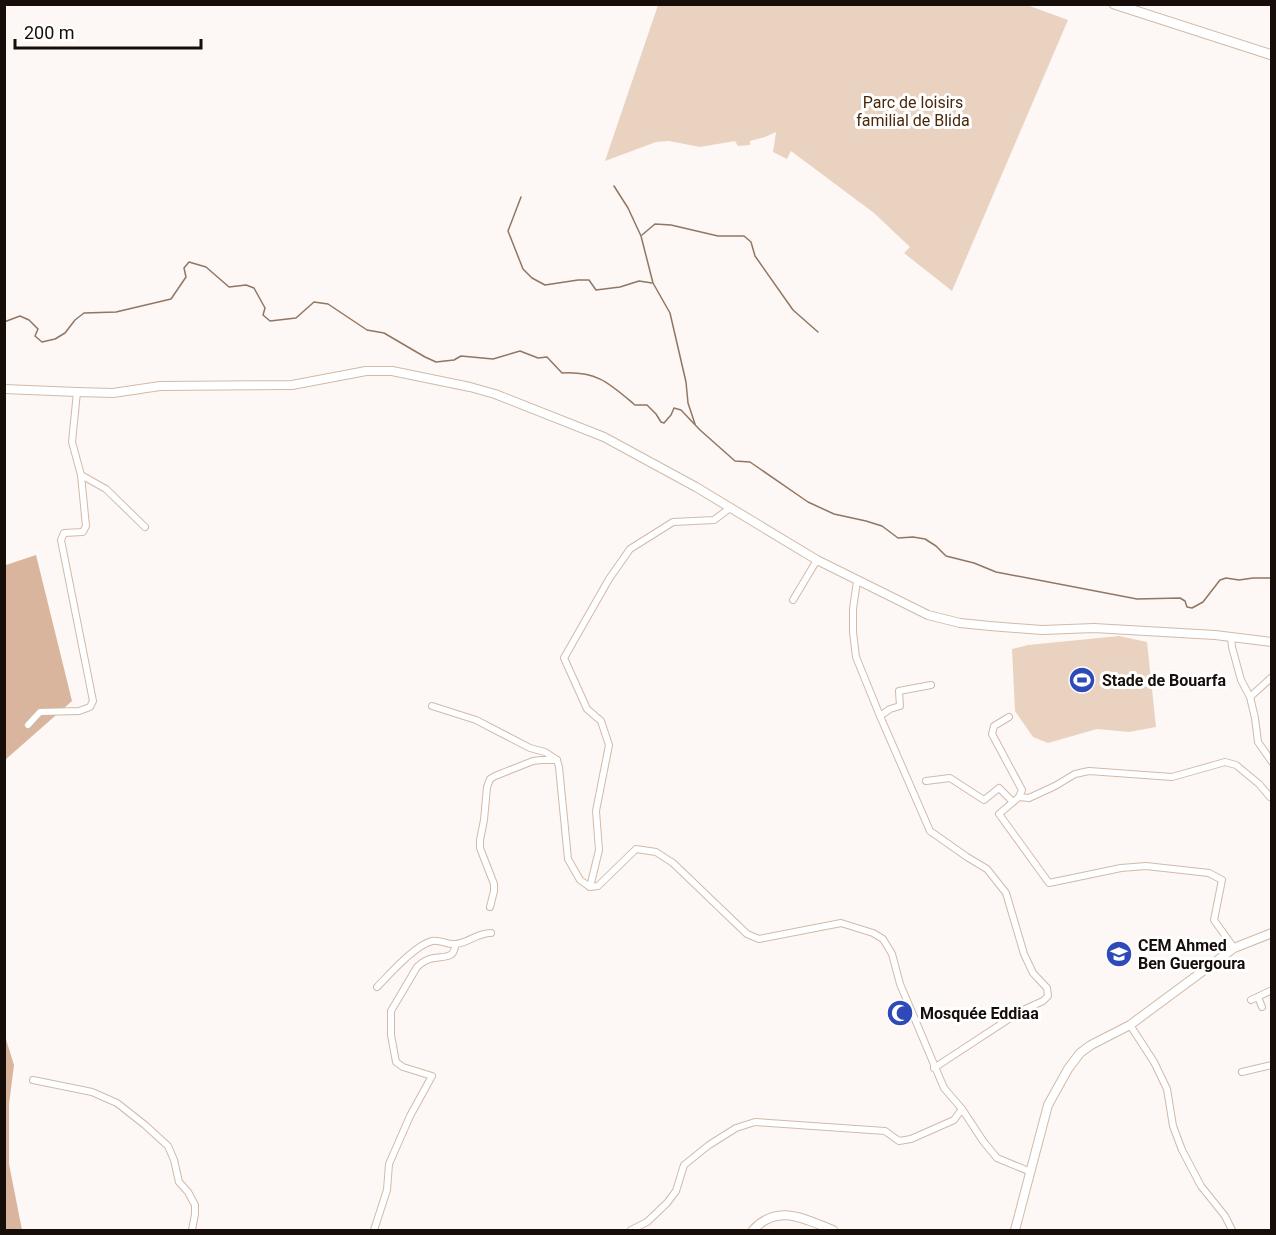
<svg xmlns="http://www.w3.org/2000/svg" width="1276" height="1235" viewBox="0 0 1276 1235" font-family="Roboto,sans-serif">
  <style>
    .green { fill: #ead2c1 }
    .forest { fill: #d8b59c }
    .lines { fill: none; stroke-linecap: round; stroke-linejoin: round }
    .stream { stroke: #917663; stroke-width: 1.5 }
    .street-casing { stroke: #d1baa8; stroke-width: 8 }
    .secondary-casing { stroke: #d1baa8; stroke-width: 10 }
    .primary-casing { stroke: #d1baa8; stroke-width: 11 }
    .street { stroke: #fff; stroke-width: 6 }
    .secondary { stroke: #fff; stroke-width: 8 }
    .primary { stroke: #fff; stroke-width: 9 }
    .labels { text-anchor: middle; stroke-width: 6; stroke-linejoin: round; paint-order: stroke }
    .park-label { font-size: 16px; fill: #4a2709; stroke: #fff }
    .poi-label { font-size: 16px; font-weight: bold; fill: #170e09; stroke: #fff; text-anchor: start }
  </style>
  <rect width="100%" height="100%" fill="#fdf8f5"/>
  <g class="green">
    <path d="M 1024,4 L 1068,20 L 952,291 L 904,253 L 910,247 L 874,213 L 791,151 L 787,159 L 773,152 L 776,132 L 765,137 L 750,141 L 750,145 L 738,146 L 735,141 L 700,147 L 669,141 L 656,142 L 605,161 L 658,5 Z"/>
    <path d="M 1119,636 L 1147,642 L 1156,727 L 1129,732 L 1097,729 L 1048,743 L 1033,737 L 1015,711 L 1012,649 L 1028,645 Z"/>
  </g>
  <g class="forest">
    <path d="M 36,555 L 72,701 L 5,760 L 4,563 L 6,565 Z"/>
    <path d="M 4,1033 L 14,1065 L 9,1104 L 9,1164 L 22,1230 L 5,1230 Z"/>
  </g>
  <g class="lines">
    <g class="stream">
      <path d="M 614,186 L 628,208 L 641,236 L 653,283 L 670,313 L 686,382 L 688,403 L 695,424"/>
      <path d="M 521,197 L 508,231 L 523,269 L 532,278 L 545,285 L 578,280 L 589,280 L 596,290 L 620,287 L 639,281 L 652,283"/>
      <path d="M 642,235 L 655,224 L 671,225 L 718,236 L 744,236 L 751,242 L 755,256 L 793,310 L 818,332"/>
      <path d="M 4,322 L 20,316 L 29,320 L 38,329 L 35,336 L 42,342 L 55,339 L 65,333 L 75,320 L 84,313 L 116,312 L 171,299 L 186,277 L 184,268 L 189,262 L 206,267 L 229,287 L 246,285 L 254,288 L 265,308 L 263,315 L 270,321 L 296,318 L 314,302 L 328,304 L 367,330 L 384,333 L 425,357 L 436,362 L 454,360 L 461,356 L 493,359 L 520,351 L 538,358 L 547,357 L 562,373 C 598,371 610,384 635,405 L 647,405 L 656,414 L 661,422 L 664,423 L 671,415 L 674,408 L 681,410 L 700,430 L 735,461 L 750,462 L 808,502 L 834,514 L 866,521 L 882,526 L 898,538 L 913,537 L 925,539 L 936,546 L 946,556 L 974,563 L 996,572 L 1137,599 L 1180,598 L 1185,601 L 1187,607 L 1192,608 L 1203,602 L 1220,580 L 1226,578 L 1239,580 L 1253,578 L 1272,578"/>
    </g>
    <defs>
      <g id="street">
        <path d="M 81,475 L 106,489 L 145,527"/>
        <path d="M 857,581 L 853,609 L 853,632 L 856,657 L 880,716 L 930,831 L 967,857 L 987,869 L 1006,893 L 1024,954 L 1033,973 L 1047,988 L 1048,996 L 1043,1001 L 1021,1011 L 934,1068"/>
        <path d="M 793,600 L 817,560"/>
        <path d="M 1231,637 L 1232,647 L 1241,680 L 1250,697 L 1255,718 L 1258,742 L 1272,762"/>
        <path d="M 1250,697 L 1272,677"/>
        <path d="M 432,706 L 476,720 L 530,748 L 545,752 L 557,760 L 559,767 L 568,859 L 580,880 L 590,887 L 598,886 L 636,849 L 656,852 L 673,863 L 747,934 L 759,939 L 841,923 L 873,933 L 883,939 L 892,954 L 900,984 L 944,1088 L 962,1109 L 983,1141 L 997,1158 L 1031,1172"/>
        <path d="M 880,716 L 890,709 L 900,706 L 899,691 L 931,685"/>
        <path d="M 1009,717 L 994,726 L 992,734 L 1022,790 L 1019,797 L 999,814 L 1049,883 L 1121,868 L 1146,866 L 1209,873 L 1222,880 L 1214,920 L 1234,948"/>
        <path d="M 28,725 L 40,712 L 79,711 L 90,707 L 93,701 L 61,540 L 64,533 L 83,532 L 86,526 L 81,475 L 72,442 L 77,392"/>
        <path d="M 926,781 L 950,778 L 984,800 L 999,788 L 1013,802"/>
        <path d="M 1019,797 L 1029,798 L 1055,786 L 1075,774 L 1089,771 L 1172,777 L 1225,762 L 1236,765 L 1259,784 L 1270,797"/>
        <path d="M 590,887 L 599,850 L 596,811 L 609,745 L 601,721 L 587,709 L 564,658 L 609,579 L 630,549 L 673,522 L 714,520 L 730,508"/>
        <path d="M 490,907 L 494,891 L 494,884 L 480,848 L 480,840 L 484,820 L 487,787 L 490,779 L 495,776 L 533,761 L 541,760 L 557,760"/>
        <path d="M 377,987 C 389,975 415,945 432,941 C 440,939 447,945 455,944 C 467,944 476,933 491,933"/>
        <path d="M 1258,997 L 1262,1007"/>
        <path d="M 1251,1000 L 1272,990"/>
        <path d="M 1130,1025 L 1154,1062 L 1167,1089 L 1173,1126 L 1182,1150 L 1201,1186 L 1225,1216 L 1232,1230"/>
        <path d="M 1242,1072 L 1272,1065"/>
        <path d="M 33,1080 L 92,1092 L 117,1103 L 145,1125 L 168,1146 L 174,1160 L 179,1182 L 188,1192 L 195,1205 L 195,1214 L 192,1230"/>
        <path d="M 374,1230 L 387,1190 L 389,1164 L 410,1116 L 432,1076 L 403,1067 L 396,1062 L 391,1035 L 391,1011 L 417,967 C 422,962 428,959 434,958 C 445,956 455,959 455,944"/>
        <path d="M 631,1230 L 647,1222 L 667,1203 L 676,1191 L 684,1165 L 709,1145 L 736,1128 L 755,1122 L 885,1131 L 899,1141 L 911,1139 L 954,1120 L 962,1109"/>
      </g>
      <g id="secondary">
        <path d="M 4,389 L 77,392 L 113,393 L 160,386 L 292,385 L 366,371 L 392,371 L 470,387 L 495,394 L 604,437 L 696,487 L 817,560 L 928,615 L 960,623 L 990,626 L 1042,630 L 1094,628 L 1215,635 L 1272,642"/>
        <path d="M 753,1230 C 778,1203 804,1219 833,1230"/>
        <path d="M 1015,1230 L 1048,1105 L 1068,1069 L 1080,1053 L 1091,1045 L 1130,1025 L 1234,948 L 1272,933"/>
      </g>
      <path id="primary" d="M 1114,4 L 1272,55"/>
    </defs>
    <use href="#street" class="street-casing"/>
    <use href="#secondary" class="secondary-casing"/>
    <use href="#primary" class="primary-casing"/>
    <use href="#street" class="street"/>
    <use href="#secondary" class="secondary"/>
    <use href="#primary" class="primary"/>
  </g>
  <defs>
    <symbol id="stadium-disc" viewBox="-11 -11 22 22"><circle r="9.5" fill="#2e49b9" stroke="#fff"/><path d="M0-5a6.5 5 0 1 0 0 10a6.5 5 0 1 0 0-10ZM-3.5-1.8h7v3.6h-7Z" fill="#fff"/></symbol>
    <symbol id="school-disc" viewBox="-11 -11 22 22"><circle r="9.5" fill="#2e49b9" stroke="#fff"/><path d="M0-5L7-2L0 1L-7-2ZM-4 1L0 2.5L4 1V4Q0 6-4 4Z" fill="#fff"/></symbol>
    <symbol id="mosque-disc" viewBox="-11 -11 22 22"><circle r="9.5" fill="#2e49b9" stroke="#fff"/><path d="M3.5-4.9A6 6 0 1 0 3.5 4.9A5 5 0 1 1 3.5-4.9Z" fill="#fff"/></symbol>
  </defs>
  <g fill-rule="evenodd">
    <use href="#stadium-disc" x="1067" y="665" width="30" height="30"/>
    <use href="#school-disc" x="1104" y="939" width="30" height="30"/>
    <use href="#mosque-disc" x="885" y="998" width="30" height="30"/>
  </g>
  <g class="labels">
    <g class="park-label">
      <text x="913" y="108">Parc de loisirs<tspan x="913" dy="18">familial de Blida</tspan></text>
    </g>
    <g class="poi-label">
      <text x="1102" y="686">Stade de Bouarfa</text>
      <text x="1138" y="951">CEM Ahmed<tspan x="1138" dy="18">Ben Guergoura</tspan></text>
      <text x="920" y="1019">Mosquée Eddiaa</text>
    </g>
  </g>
  <rect width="1276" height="1235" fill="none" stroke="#170e09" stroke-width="12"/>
  <path d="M15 39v9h186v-9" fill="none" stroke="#170e09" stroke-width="3"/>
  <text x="24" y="39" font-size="18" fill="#170e09" stroke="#ffffff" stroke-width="4.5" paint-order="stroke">200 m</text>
</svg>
